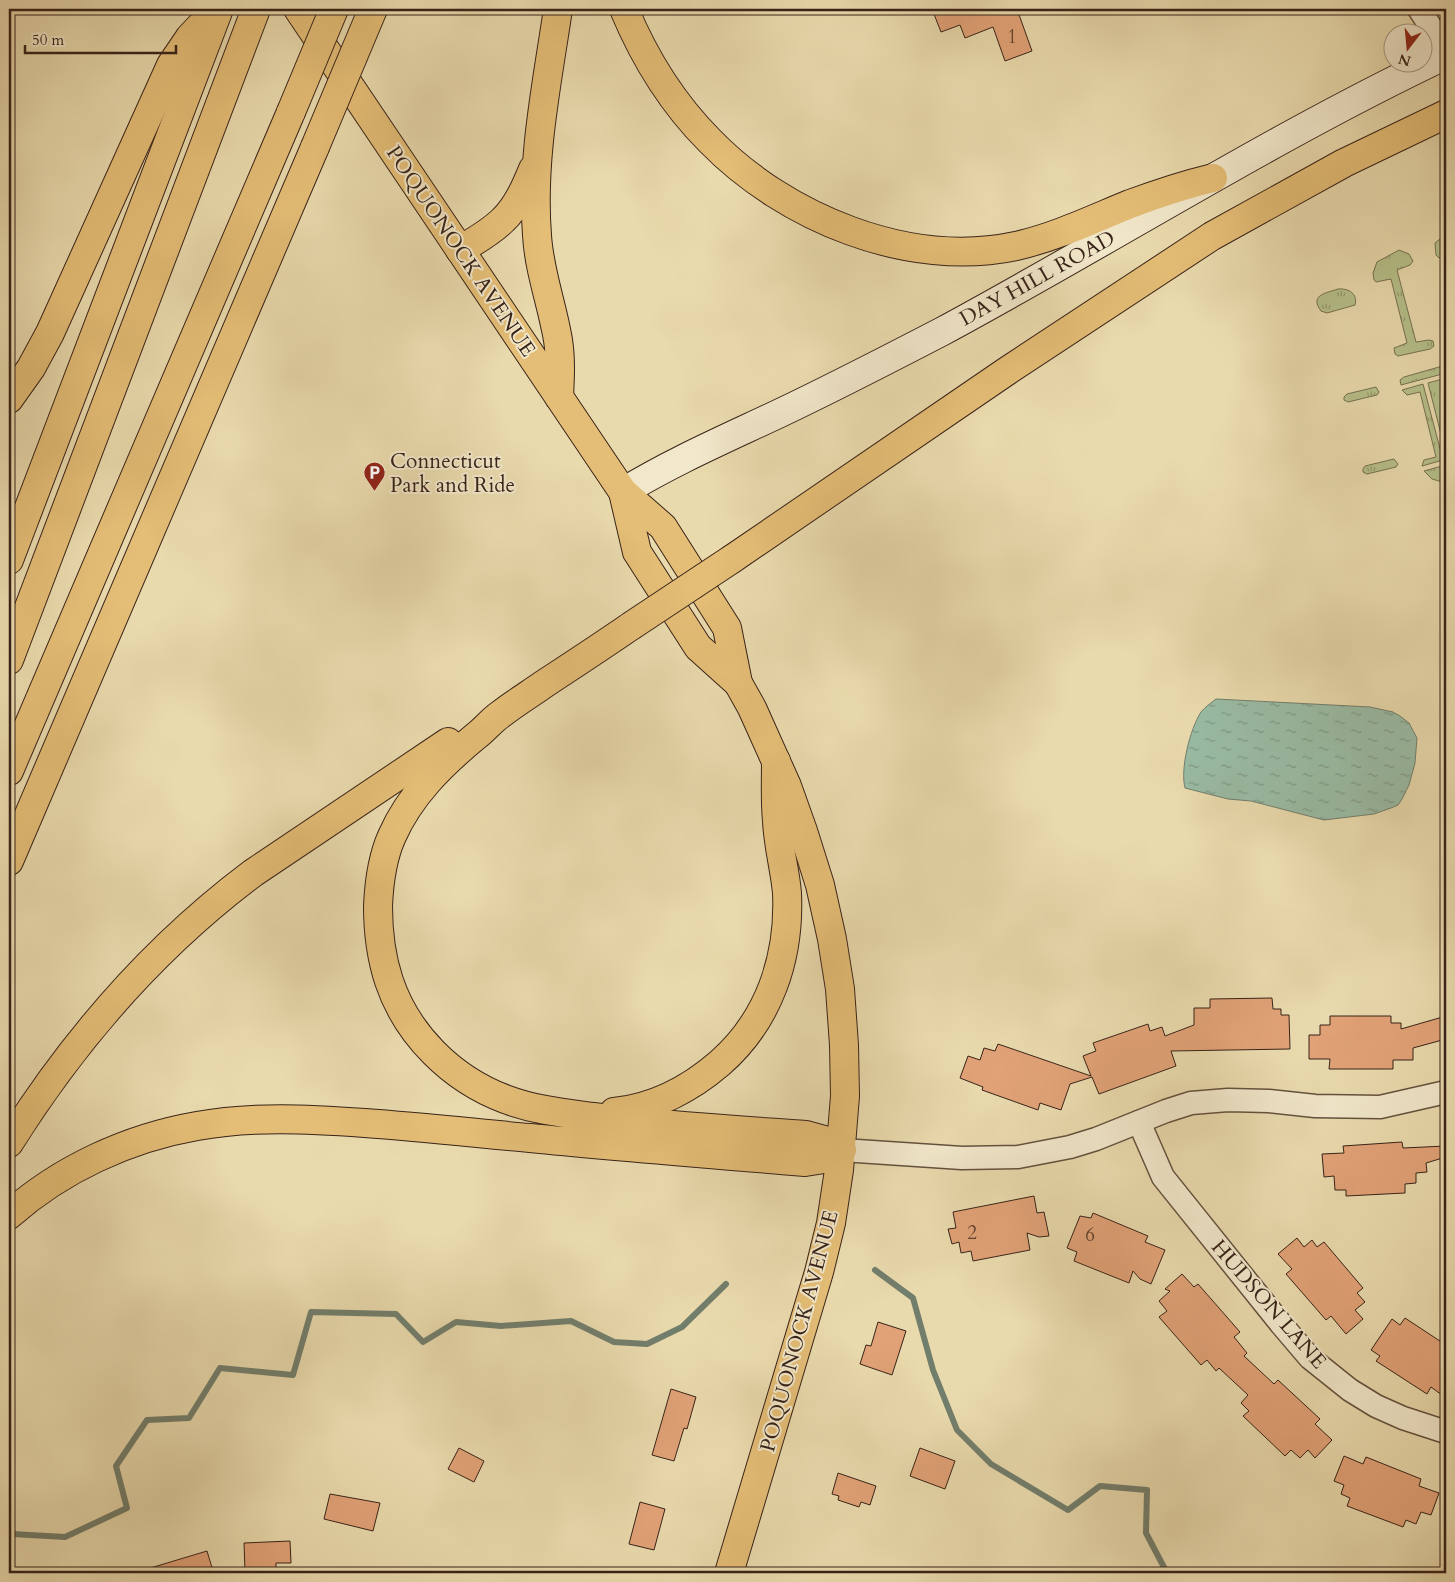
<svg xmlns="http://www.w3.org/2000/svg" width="1455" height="1582" viewBox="0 0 1455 1582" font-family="Cardo,serif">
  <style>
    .grass { fill: url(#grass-tufts); stroke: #777252 }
    .water { fill: url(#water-ripples); stroke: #727e6c }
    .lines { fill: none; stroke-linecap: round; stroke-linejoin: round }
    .stream { stroke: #727e6c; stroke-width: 6 }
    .building { fill: #e1a277; stroke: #382319 }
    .minor-casing { stroke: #64513e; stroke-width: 25 }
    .secondary-casing { stroke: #382319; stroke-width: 30 }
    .primary-casing { stroke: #382319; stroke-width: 30 }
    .motorway-casing { stroke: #382319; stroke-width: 30 }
    .minor { stroke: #f1e7ca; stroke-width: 22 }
    .secondary { stroke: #f1e7ca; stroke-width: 28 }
    .primary { stroke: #e4bd76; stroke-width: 28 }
    .motorway { stroke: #e4bd76; stroke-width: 28 }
    .motorway-bridge-casing { stroke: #382319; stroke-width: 30; stroke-linecap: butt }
    .motorway-bridge { stroke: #e4bd76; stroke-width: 28 }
    .labels { text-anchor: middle; stroke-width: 4; stroke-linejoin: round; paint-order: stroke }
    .number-label { font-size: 19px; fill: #624330 }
    .street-label { font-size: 21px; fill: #382319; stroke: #f1e7ca }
    .poi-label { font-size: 21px; fill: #382319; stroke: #f1e7ca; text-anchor: start }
  </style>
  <defs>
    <pattern id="grass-tufts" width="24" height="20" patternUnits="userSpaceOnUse" patternTransform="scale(1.25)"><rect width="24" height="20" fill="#b6c08a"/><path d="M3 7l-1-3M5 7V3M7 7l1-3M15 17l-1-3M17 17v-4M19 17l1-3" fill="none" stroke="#959c70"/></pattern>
    <pattern id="water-ripples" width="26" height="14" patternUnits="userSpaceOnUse" patternTransform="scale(1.25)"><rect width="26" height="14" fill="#99bba4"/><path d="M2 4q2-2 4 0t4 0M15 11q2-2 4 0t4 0" fill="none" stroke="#7e9885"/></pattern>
  </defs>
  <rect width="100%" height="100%" fill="#e9daad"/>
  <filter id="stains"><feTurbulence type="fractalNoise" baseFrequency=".004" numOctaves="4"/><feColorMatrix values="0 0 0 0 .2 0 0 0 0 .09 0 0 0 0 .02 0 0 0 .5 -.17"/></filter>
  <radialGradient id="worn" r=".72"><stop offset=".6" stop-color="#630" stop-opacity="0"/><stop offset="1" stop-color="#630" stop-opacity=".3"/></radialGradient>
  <g class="grass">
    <path d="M 1446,238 L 1446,256 L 1439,258 L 1436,255 L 1435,243 L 1440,239 Z"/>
    <path d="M 1399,250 L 1409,254 L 1413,261 L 1410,265 L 1397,270 L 1416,342 L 1429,340 L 1433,341 L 1434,346 L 1430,349 L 1398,356 L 1395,354 L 1394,348 L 1407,343 L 1391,279 L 1376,282 L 1374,280 L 1373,273 L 1377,262 Z"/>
    <path d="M 1338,289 C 1349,288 1358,294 1355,305 L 1327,313 L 1321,311 C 1309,295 1326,293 1338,289 Z"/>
    <path d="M 1446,365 L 1446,373 L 1401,385 L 1400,380 L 1404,377 Z"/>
    <path d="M 1446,378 L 1446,454 L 1428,383 Z"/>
    <path d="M 1423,384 L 1443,460 L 1422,466 L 1424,460 L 1436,457 L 1420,392 L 1407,395 L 1402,390 Z"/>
    <path d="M 1376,387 L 1379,392 L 1377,395 L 1348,402 L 1344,400 L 1344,397 L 1347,394 Z"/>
    <path d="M 1394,459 L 1398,464 L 1396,467 L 1367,474 L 1363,472 L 1363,469 L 1365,466 Z"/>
    <path d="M 1446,465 L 1446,483 L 1432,479 L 1424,471 Z"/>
  </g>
  <path class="water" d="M 1216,699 L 1370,707 L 1393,712 L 1400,716 L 1409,723 L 1417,738 L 1415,763 L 1409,785 L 1402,799 L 1398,805 L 1391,808 L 1374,814 L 1324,820 L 1251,801 L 1228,799 L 1185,788 C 1180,769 1190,729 1201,712 C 1205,707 1211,703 1216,699 Z"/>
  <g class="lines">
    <g class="stream">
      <path d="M 875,1270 L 913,1298 L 933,1370 L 957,1430 L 991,1464 L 1068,1510 L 1100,1486 L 1147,1490 L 1146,1533 L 1167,1573"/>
      <path d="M 9,1540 L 12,1534 L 65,1537 L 127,1508 L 116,1466 L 147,1420 L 189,1418 L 220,1368 L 293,1375 L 311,1312 L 396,1314 L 423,1342 L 456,1322 L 501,1326 L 571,1321 L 614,1342 L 647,1344 L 682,1327 L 726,1284"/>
    </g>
  </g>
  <g class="building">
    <path d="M 932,9 L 1017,9 L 1032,51 L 1005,61 L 993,27 L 965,38 L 960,25 L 941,32 Z"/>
    <path d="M 1272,998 L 1273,1009 L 1281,1009 L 1281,1015 L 1289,1015 L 1290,1049 L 1171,1051 L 1176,1066 L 1099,1094 L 1092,1077 L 1070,1084 L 1061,1110 L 1040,1103 L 1038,1110 L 982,1090 L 983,1087 L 960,1078 L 968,1056 L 980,1060 L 984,1048 L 995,1051 L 998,1044 L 1091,1076 L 1083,1056 L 1096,1051 L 1093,1043 L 1148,1024 L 1150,1031 L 1162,1027 L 1165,1036 L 1194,1025 L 1194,1008 L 1210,1008 L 1210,999 Z"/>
    <path d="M 1330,1016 L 1391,1016 L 1391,1023 L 1401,1023 L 1401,1029 L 1446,1016 L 1446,1039 L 1413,1048 L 1413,1060 L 1393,1060 L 1393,1069 L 1329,1069 L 1330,1059 L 1309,1059 L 1309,1035 L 1320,1035 L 1320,1025 L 1330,1025 Z"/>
    <path d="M 1402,1142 L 1403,1148 L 1446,1146 L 1446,1157 L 1426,1163 L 1427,1172 L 1416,1173 L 1416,1183 L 1405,1184 L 1405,1193 L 1346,1196 L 1346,1190 L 1335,1190 L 1334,1176 L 1324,1177 L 1322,1154 L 1344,1153 L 1343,1146 Z"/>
    <path d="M 1034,1196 L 1037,1213 L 1044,1212 L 1049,1236 L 1039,1237 L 1027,1233 L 1030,1250 L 973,1261 L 971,1251 L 961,1253 L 959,1242 L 952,1244 L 948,1229 L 956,1228 L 953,1212 Z"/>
    <path d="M 1093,1213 L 1148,1236 L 1145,1242 L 1165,1250 L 1151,1284 L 1140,1279 L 1133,1271 L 1129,1283 L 1074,1261 L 1077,1252 L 1067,1248 L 1080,1216 L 1091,1218 Z"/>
    <path d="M 1297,1238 L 1304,1247 L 1312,1240 L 1317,1247 L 1324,1242 L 1363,1288 L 1357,1293 L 1365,1302 L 1355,1310 L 1363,1319 L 1346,1334 L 1331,1316 L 1326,1320 L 1286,1274 L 1292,1269 L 1278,1254 Z"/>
    <path d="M 1182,1274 L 1194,1287 L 1198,1284 L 1240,1332 L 1234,1337 L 1247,1353 L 1244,1356 L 1274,1384 L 1278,1380 L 1320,1419 L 1315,1424 L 1332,1440 L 1315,1458 L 1308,1450 L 1300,1458 L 1291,1450 L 1285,1456 L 1243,1416 L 1249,1411 L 1241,1403 L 1248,1395 L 1219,1368 L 1216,1371 L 1207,1360 L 1201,1365 L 1159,1317 L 1167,1311 L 1159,1301 L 1170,1291 L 1165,1289 Z"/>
    <path d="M 1405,1318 L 1446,1345 L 1446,1398 L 1431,1387 L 1427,1394 L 1376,1361 L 1380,1356 L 1371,1350 L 1392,1319 L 1400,1325 Z"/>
    <path d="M 878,1322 L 906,1331 L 892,1375 L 860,1364 L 866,1345 L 871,1346 Z"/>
    <path d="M 671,1389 L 696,1397 L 687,1429 L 684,1428 L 674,1461 L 652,1455 Z"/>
    <path d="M 459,1448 L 484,1461 L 474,1482 L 448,1469 Z"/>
    <path d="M 920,1448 L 955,1461 L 945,1489 L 910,1476 Z"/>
    <path d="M 1344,1456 L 1363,1464 L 1366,1457 L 1421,1479 L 1419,1486 L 1439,1493 L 1431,1515 L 1421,1512 L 1416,1524 L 1406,1520 L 1403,1527 L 1347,1506 L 1350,1498 L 1341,1494 L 1344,1485 L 1334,1481 Z"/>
    <path d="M 838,1473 L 876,1486 L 870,1505 L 861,1502 L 859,1507 L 838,1500 L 839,1496 L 832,1494 Z"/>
    <path d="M 330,1494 L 380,1503 L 373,1531 L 324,1519 Z"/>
    <path d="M 640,1502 L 665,1509 L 654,1550 L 629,1544 Z"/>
    <path d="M 290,1541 L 291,1563 L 276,1563 L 276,1569 L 245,1571 L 244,1543 Z"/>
    <path d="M 207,1551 L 213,1571 L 204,1573 L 147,1573 L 147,1569 Z"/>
  </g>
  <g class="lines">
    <defs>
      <g id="minor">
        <path d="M 1419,9 L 1446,50"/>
        <path d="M 1139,1122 L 1163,1177 L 1281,1324 L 1310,1358 L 1350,1390 L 1376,1406 L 1403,1418 L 1446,1432"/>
        <path d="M 842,1150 L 962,1158 L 1018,1157 L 1070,1147 L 1096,1139 L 1166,1111 L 1191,1103 L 1228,1100 L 1269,1101 L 1315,1106 L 1380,1107 L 1446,1092"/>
      </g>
      <path id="secondary" d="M 623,492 C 672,462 725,439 778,414 C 833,388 887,360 941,332 C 1110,241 1273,137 1446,55"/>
      <g id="primary">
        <path d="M 298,9 L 623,492 L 663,527 L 727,628 L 738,683 L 752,708 L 787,786 L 803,831 L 820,885 L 832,939 L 840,989 L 844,1045 L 845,1096 L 839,1170 L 831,1223 L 819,1272 L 729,1573"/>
        <path d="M 623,492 L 637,552 L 698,647 L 738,683"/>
      </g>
      <g id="motorway">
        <path d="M 558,9 C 547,84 531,159 537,235 C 539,271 552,304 558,340 C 561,359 560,378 559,397"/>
        <path d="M 624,9 C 644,57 673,104 710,141 C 785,218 909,269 1016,246 C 1056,237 1093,219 1130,204 C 1157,194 1184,185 1213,178"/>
        <path d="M 460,250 C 475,241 491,232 503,220 C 517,207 526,186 533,169"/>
        <path d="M 9,399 L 31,368 L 50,333 L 171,65 L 190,37 L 211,15"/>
        <path d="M 732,559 L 1007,371 L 1212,236 L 1344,163 L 1446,114"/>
        <path d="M 9,560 L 219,9"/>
        <path d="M 9,660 L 256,9"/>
        <path d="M 9,771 L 291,112"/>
        <path d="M 9,861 L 315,147"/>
        <path d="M 614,1112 C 653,1108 690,1089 720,1063 C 769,1020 790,958 787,893 C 785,869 778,846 777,821 C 775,801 776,781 776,761"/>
        <path d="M 9,1143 C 75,1038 153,948 253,873 L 448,742"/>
        <path d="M 9,1215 C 61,1169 128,1138 197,1126 C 252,1116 309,1119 365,1123 C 420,1127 475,1133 530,1138 C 621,1147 713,1154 805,1162 L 824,1159 L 842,1150 L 824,1140 L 806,1135 C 735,1130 664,1126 593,1117 C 563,1113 534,1110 505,1099 C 452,1079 407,1035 389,981 C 381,957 378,931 378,906 C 379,883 382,858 392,836 C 410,795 442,764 476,736 C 485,729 492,720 501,714 C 515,703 530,694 544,684 C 573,665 602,646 631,626"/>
      </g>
    </defs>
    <use href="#minor" class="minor-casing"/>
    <use href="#secondary" class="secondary-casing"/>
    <use href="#primary" class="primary-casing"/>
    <use href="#motorway" class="motorway-casing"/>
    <use href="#minor" class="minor"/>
    <use href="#secondary" class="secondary"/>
    <use href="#primary" class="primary"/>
    <use href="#motorway" class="motorway"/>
    <defs>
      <g id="motorway-bridge">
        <path d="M 291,112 L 334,9"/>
        <path d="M 315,147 L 373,9"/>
        <path d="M 631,626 L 732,559"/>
      </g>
    </defs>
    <use href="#motorway-bridge" class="motorway-bridge-casing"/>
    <use href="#motorway-bridge" class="motorway-bridge"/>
  </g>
  <defs>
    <symbol id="parking-pin" viewBox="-11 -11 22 30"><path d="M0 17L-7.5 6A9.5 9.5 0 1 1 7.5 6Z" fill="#8f2418" stroke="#f1e7ca"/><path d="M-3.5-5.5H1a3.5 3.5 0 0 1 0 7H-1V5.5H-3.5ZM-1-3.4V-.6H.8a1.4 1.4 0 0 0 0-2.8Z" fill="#fff"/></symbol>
  </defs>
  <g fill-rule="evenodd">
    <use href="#parking-pin" x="362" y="460" width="25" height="34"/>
  </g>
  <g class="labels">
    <g class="number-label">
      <text x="1012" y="43">1</text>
      <text x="972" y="1239">2</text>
      <text x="1090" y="1241">6</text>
    </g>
    <g class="street-label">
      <text transform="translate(461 251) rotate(56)" y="7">POQUONOCK AVENUE</text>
      <text transform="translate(1037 278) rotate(-29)" y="7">DAY HILL ROAD</text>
      <text transform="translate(1269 1304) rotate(49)" y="7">HUDSON LANE</text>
      <text transform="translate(799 1331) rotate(-75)" y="7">POQUONOCK AVENUE</text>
    </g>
    <g class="poi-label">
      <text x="390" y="468">Connecticut<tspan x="390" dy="24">Park and Ride</tspan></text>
    </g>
  </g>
  <rect width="1455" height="1582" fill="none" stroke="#e9daad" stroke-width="30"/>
  <rect x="10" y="10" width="1435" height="1562" fill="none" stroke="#382319" stroke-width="2.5"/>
  <rect x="15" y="15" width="1425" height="1552" fill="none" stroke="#382319"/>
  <g transform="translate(1408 48) rotate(196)"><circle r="24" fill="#f1e7ca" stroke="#a79983"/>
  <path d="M0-4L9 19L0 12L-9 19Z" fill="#8f2418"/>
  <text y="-8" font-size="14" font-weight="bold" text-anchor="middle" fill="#382319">N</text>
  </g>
  <path d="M25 45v8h151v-8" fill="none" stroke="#382319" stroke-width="2.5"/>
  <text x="32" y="45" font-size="15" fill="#382319" stroke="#f1e7ca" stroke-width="4" paint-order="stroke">50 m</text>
  <rect width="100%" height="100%" filter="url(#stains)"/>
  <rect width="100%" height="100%" fill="url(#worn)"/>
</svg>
